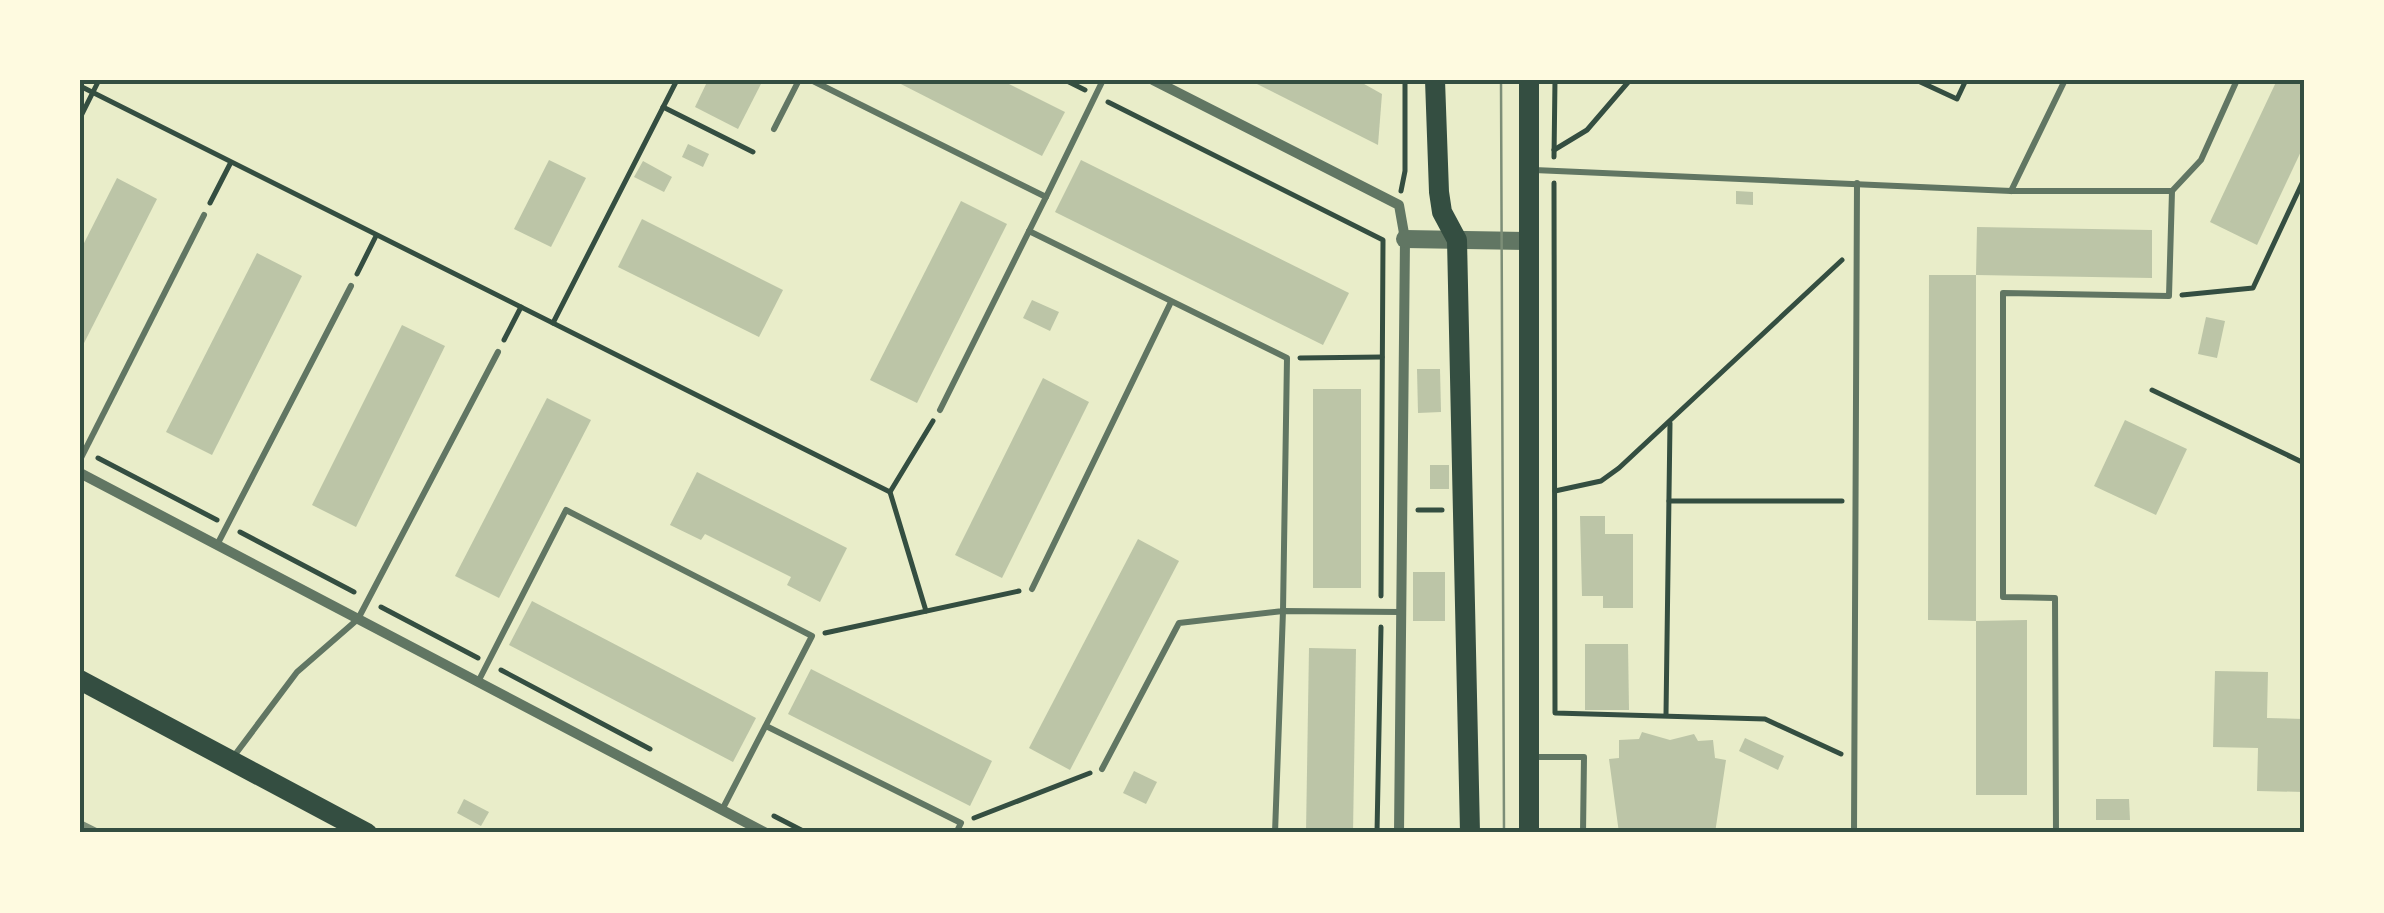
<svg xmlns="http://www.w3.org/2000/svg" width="2384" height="913" viewBox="0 0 2384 913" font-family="'Golos Text',sans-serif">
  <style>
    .building { fill: #bcc5a7 }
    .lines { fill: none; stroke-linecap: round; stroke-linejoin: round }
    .path { stroke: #344e41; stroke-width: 5 }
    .service { stroke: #617663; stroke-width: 6 }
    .minor { stroke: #617663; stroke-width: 10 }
    .tertiary { stroke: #617663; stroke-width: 18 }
    .secondary { stroke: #344e41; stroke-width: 20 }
    .primary { stroke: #344e41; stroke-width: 20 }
    .tram { stroke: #7c8e77; stroke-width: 2.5 }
    .rail { stroke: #7c8e77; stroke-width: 8 }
    .neatline { fill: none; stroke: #344e41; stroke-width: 4 }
  </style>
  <rect width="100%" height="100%" fill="#e9edc9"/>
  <g class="building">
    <path d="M 708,80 L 763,80 L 738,129 L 695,107 Z"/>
    <path d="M 893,80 L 1001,80 L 1065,112 L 1042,156 Z"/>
    <path d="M 1249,80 L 1357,80 L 1382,94 L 1378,145 Z"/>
    <path d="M 2277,80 L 2304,80 L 2304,145 L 2257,245 L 2210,222 Z"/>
    <path d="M 688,144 L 709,154 L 703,167 L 682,157 Z"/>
    <path d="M 549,160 L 586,178 L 551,247 L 514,229 Z"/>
    <path d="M 1081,160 L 1349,293 L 1323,345 L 1055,212 Z"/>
    <path d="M 643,161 L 672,177 L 664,192 L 634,177 Z"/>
    <path d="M 117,178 L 157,199 L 80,351 L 80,251 Z"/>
    <path d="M 1736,191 L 1753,192 L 1753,205 L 1736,204 Z"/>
    <path d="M 961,201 L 1007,224 L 917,403 L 870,380 Z"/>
    <path d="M 642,219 L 783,290 L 759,337 L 618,267 Z"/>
    <path d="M 1977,227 L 2152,230 L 2152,278 L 1976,275 L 1976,621 L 2027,620 L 2027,795 L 1976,795 L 1976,621 L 1928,620 L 1929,275 L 1976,275 Z"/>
    <path d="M 257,253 L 302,276 L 212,455 L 166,432 Z"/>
    <path d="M 1032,300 L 1059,312 L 1050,331 L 1023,318 Z"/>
    <path d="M 2206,317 L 2225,321 L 2217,358 L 2198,354 Z"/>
    <path d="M 402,325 L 445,346 L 356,527 L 312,505 Z"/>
    <path d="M 1417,369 L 1440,369 L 1441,412 L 1418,413 Z"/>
    <path d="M 1043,378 L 1089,402 L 1002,578 L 955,555 Z"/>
    <rect x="1313" y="389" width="48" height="199"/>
    <path d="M 547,398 L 591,420 L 499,598 L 455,576 Z"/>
    <path d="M 2125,420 L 2187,449 L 2156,515 L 2094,486 Z"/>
    <rect x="1430" y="465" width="19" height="24"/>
    <path d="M 697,472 L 847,548 L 820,602 L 787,585 L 791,577 L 705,534 L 701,540 L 670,525 Z"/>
    <path d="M 1580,516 L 1605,516 L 1605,534 L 1633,534 L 1633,608 L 1603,608 L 1603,596 L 1582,596 Z"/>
    <path d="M 1138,539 L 1179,561 L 1070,770 L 1029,748 Z"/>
    <rect x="1413" y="572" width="32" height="49"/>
    <path d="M 532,601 L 756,718 L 733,762 L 509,645 Z"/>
    <path d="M 1585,644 L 1628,644 L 1629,710 L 1585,710 Z"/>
    <path d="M 1309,648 L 1356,649 L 1353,833 L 1306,833 Z"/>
    <path d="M 811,669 L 992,761 L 970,806 L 788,714 Z"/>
    <path d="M 2215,671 L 2268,672 L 2267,718 L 2304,719 L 2304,792 L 2257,791 L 2258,748 L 2213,747 Z"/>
    <path d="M 1642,732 L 1670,740 L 1694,734 L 1698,741 L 1713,740 L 1715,758 L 1726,760 L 1715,833 L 1619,833 L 1609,759 L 1619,758 L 1619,740 L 1639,739 Z"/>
    <path d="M 1745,738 L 1784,756 L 1778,770 L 1739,751 Z"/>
    <path d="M 1134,771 L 1157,782 L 1146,804 L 1123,793 Z"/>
    <path d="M 464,799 L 489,812 L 481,826 L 457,813 Z"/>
    <path d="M 2096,799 L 2129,799 L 2130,820 L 2096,820 Z"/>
  </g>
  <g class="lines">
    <g class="path">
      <path d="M 1065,80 L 1085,90"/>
      <path d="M 1916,80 L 1957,99 L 1966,80"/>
      <path d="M 80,86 L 890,492 L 926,611"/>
      <path d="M 1108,102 L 1383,240 L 1381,596"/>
      <path d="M 663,107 L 753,152"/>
      <path d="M 80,118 L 99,80"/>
      <path d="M 1554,150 L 1587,130 L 1630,80"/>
      <path d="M 1554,157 L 1555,80"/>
      <path d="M 1554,183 L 1555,713 L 1765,719 L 1841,754"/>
      <path d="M 1401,191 L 1405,171 L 1405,80"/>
      <path d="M 210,203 L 230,164"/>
      <path d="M 357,274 L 376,236"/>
      <path d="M 2182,295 L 2253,288 L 2304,179"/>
      <path d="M 553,323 L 677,80"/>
      <path d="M 504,340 L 521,307"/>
      <path d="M 1300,358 L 1382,357"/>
      <path d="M 2152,390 L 2304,463"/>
      <path d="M 98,458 L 217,520"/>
      <path d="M 1555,491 L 1601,481 L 1619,468 L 1842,260"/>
      <path d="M 890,492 L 933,421"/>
      <path d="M 1669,501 L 1842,501"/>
      <path d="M 1418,510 L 1442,510"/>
      <path d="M 240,532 L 354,592"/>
      <path d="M 381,607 L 478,658"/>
      <path d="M 825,633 L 1019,591"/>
      <path d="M 501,670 L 650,749"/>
      <path d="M 1666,715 L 1670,423"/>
      <path d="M 774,816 L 807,833"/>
      <path d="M 974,818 L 1090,773"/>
      <path d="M 1377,833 L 1381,627"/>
    </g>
    <g class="service">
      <path d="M 811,80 L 1046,197 L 1103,80"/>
      <path d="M 774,129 L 799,80"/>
      <path d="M 1534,170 L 2011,191 L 2172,191 L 2201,160 L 2237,80"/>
      <path d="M 2011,191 L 2065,80"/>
      <path d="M 1029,231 L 1287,358 L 1283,611 L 1179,623 L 1102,769"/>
      <path d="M 940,410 L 1046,197"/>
      <path d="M 80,460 L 204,215"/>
      <path d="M 217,545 L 351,286"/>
      <path d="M 1032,589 L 1171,302"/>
      <path d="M 478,682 L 566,510 L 812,636 L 722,810"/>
      <path d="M 766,726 L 961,823 L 956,833"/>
      <path d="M 234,756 L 297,672 L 358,619 L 498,352"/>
      <path d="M 1530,757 L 1584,757 L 1583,833"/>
      <path d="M 1275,833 L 1283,611 L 1400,612"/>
      <path d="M 1854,833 L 1857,183"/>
      <path d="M 2056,833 L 2055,598 L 2003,597 L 2003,293 L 2169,296 L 2172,191"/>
    </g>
    <g class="minor">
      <path d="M 1153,80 L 1399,205 L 1405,239 L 1399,833"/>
      <path d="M 80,473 L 766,833"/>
    </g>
    <path class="tertiary" d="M 1405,239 L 1529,241"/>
    <path class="secondary" d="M 80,680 L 367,833"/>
    <g class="primary">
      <path d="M 1435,80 L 1439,192 L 1442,212 L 1457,240 L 1470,833"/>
      <path d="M 1529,833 L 1529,80"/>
    </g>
    <path class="tram" d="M 1501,80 L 1504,833"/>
    <path class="rail" d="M 80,824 L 98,833"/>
  </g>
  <rect width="2384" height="913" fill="none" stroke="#fefae0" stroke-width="165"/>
  <rect x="82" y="82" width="2220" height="748" class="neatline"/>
</svg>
